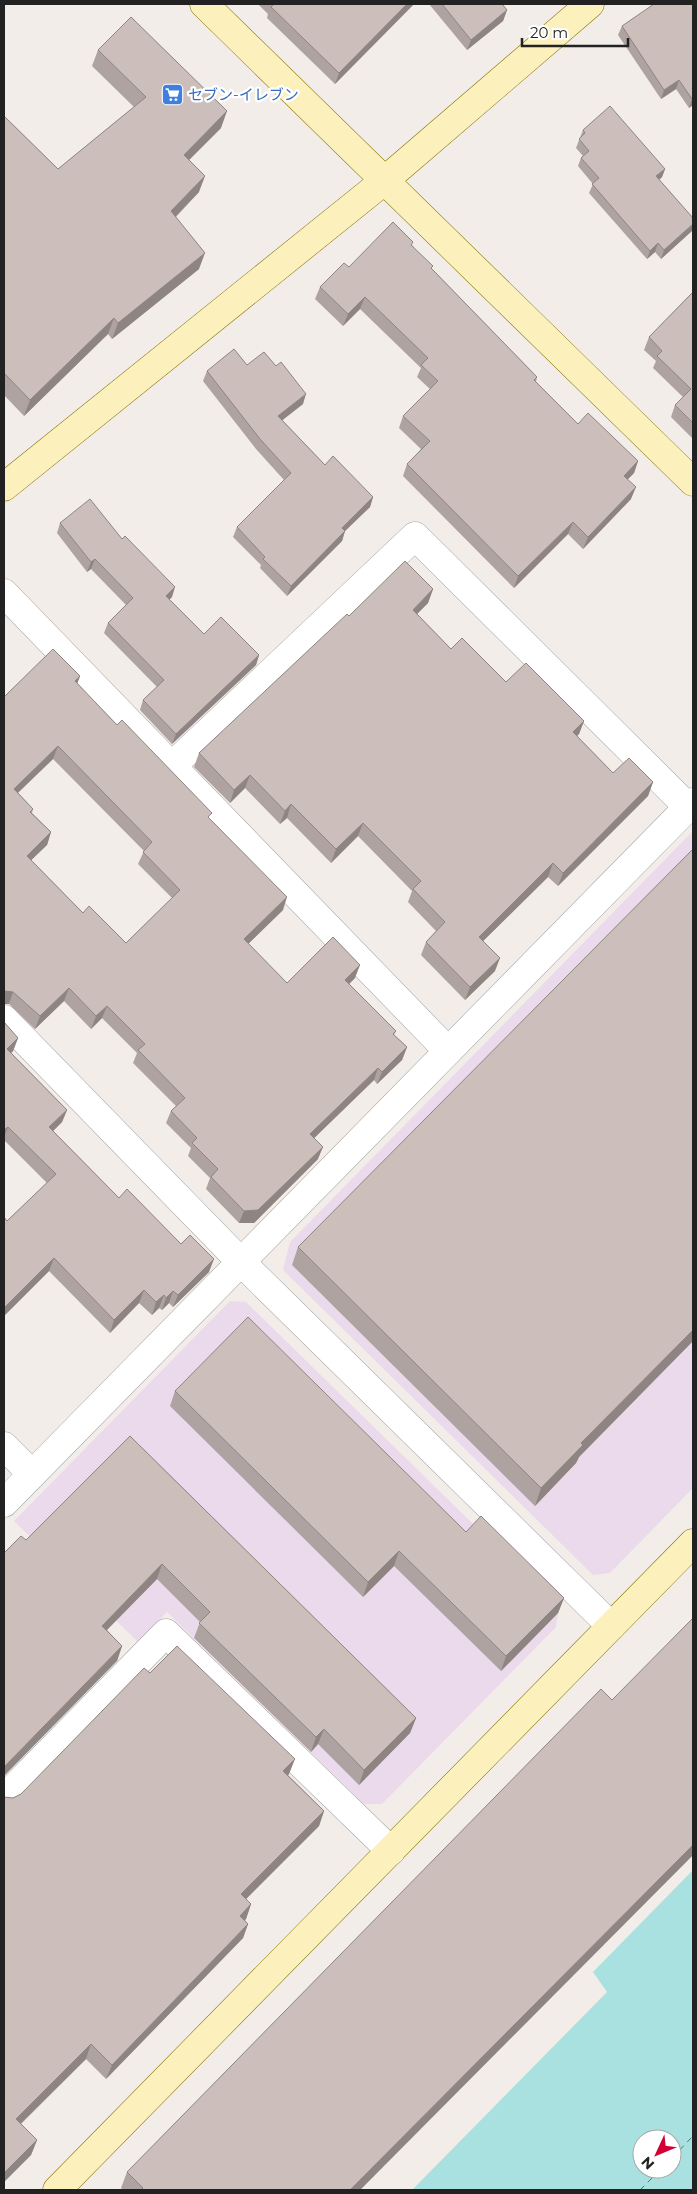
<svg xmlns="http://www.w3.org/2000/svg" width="697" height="2194" viewBox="0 0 697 2194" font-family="Montserrat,'Noto Sans JP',sans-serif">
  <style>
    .industrial { fill: #ebdaec }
    .water { fill: #a8e1e0; fill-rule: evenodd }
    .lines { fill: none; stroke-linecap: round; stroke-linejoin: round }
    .ferry { stroke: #3b788e; stroke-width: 1; stroke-dasharray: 6 5; stroke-linecap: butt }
    .street-casing { stroke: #a3a3a3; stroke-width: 29 }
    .secondary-casing { stroke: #827000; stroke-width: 29 }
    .street { stroke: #fff; stroke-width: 28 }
    .secondary { stroke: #fcf0bd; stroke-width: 28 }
    .wall { fill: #afa3a1; fill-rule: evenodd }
    .shaded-wall { fill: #8e8583 }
    .building { fill: #cbbebb; stroke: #8e8583; fill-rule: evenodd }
    .labels { text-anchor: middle; stroke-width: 4.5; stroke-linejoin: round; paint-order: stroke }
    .shop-label { font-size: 15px; fill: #366cbe; stroke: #fff; text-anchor: start }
  </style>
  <rect width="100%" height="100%" fill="#f2ede9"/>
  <g class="industrial">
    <path d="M 693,831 L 693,1488 L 610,1573 L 593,1575 L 283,1270 L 290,1242 Z"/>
    <path d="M 230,1301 L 246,1302 L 559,1608 L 556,1627 L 382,1804 L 364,1804 L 167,1612 L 138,1642 L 14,1521 Z"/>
  </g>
  <path class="water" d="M 693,1870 L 693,2190 L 412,2190 L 607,1992 L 593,1972 ZM 642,2139 L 672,2139 L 672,2169 L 642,2169 Z"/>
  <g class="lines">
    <g class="ferry">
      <path d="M 672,2158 L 693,2136"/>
      <path d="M 640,2190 L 661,2169"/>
    </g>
    <defs>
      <g id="street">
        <path d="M 4,593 L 448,1051"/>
        <path d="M 172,766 L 415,536 L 688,807"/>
        <path d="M 4,1019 L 241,1262 L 611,1626"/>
        <path d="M 4,1446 L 32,1474"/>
        <path d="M 4,1503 L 693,802"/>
        <path d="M 4,1798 L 166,1633 L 391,1851"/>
      </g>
      <g id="secondary">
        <path d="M 204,4 L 693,482"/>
        <path d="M 4,487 L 384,181 L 590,4"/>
        <path d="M 57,2190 L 693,1543"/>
      </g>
    </defs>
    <use href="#street" class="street-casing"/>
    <use href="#secondary" class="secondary-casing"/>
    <use href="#street" class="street"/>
    <use href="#secondary" class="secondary"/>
  </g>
  <g class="wall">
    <path d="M 258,4 L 414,4 L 335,84 L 267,18 L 268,14 Z"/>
    <path d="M 429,4 L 502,4 L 507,10 L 503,21 L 467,50 Z"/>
    <path d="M 693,4 L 693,105 L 689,108 L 676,89 L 661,99 L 618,35 L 622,26 Z"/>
    <path d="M 98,50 L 221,128 L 189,160 L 199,192 L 176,217 L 199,269 L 112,339 L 108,334 L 24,416 L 4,395 L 4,116 L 58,169 L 134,107 L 92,66 Z"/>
    <path d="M 583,130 L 665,169 L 662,177 L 659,180 L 693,230 L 661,259 L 655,252 L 647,259 L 589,193 L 593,184 L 578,166 L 581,158 L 583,156 L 576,148 Z"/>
    <path d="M 412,245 L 432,269 L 537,377 L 536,382 L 578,424 L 638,461 L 634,473 L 628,479 L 631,499 L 583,549 L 568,534 L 514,588 L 403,476 L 407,464 L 421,449 L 399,428 L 403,416 L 430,389 L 417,377 L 421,368 L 360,309 L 343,326 L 315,299 L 320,287 L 349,267 Z"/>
    <path d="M 693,292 L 693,439 L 671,417 L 675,405 L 683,397 L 653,368 L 656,361 L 644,350 L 649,337 Z"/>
    <path d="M 247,365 L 303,404 L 282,420 L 325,465 L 373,497 L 370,507 L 345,531 L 342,541 L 287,596 L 260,568 L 261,565 L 233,537 L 237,527 L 284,480 L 256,449 L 203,381 L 207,371 Z"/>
    <path d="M 60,523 L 122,539 L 172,597 L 169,600 L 204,634 L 259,655 L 256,665 L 172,744 L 140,710 L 143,700 L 157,687 L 104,633 L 108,623 L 126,605 L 91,569 L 87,572 L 57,533 Z"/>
    <path d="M 433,589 L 428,603 L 417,614 L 451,649 L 506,682 L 584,721 L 579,734 L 577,736 L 613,773 L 653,782 L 648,796 L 558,886 L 548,877 L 483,941 L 495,971 L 465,1000 L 421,955 L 426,942 L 436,931 L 408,902 L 412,891 L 358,836 L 331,863 L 287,818 L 280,824 L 245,788 L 230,803 L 194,767 L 199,753 L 349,616 Z"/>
    <path d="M 80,676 L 77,684 L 210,819 L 283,910 L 248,944 L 287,983 L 355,978 L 349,984 L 396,1031 L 394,1035 L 407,1047 L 402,1060 L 377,1084 L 374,1080 L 314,1138 L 318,1159 L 254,1223 L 239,1223 L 206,1189 L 210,1178 L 188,1156 L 191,1148 L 166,1123 L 171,1111 L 176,1106 L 133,1063 L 137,1053 L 102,1018 L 91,1029 L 64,1001 L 35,1029 L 9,1004 L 4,1004 L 4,697 ZM 53,759 L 144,851 L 138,864 L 172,898 L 126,943 L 83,913 L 31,860 L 47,845 L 51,832 L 32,813 L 33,809 L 18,793 Z"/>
    <path d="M 4,1022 L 18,1038 L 13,1051 L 11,1053 L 67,1110 L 62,1122 L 53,1131 L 119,1198 L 181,1244 L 209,1272 L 173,1307 L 169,1303 L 162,1310 L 159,1308 L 152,1315 L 139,1303 L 110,1333 L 49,1271 L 4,1316 L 4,1217 L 7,1221 L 47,1183 L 4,1140 Z"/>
    <path d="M 298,1247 L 693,1341 L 579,1457 L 576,1463 L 535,1506 L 292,1265 Z"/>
    <path d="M 175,1391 L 466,1532 L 564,1598 L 558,1613 L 501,1671 L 394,1566 L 363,1597 L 170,1406 Z"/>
    <path d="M 130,1436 L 416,1718 L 410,1733 L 359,1785 L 318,1744 L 311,1752 L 194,1638 L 200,1622 L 157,1579 L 107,1630 L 122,1646 L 117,1661 L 26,1540 Z"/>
    <path d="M 150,1673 L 289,1774 L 288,1775 L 324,1811 L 319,1826 L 246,1899 L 251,1904 L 246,1919 L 245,1920 L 248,1924 L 243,1938 L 106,2079 L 86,2059 L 21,2124 L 37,2140 L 31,2155 L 4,2182 L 4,1797 L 13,1798 L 21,1794 Z"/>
    <path d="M 693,1855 L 360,2190 L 123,2190 L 121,2188 L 127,2172 Z"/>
  </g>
  <g class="shaded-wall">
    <path d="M 407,4 L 414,4 L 335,84 L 339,73 Z"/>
    <path d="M 507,10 L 503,21 L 467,50 L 471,40 Z"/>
    <path d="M 679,80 L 676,89 L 661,99 L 664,90 Z"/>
    <path d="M 693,98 L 693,105 L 689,108 L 692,99 Z"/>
    <path d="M 227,111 L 221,128 L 178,171 L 184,155 Z"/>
    <path d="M 665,169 L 662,177 L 653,185 L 656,176 Z"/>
    <path d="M 205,176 L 199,192 L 165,227 L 171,211 Z"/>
    <path d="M 693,224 L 693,230 L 661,259 L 664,250 Z"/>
    <path d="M 658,243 L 655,252 L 647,259 L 650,251 Z"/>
    <path d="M 205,253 L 199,269 L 112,339 L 118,323 Z"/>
    <path d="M 365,297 L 360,309 L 343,326 L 348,314 Z"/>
    <path d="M 114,318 L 108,334 L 24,416 L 30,400 Z"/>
    <path d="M 306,394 L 303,404 L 275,426 L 278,416 Z"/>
    <path d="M 638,461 L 634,473 L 619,488 L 624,476 Z"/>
    <path d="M 636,487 L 631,499 L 583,549 L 588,537 Z"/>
    <path d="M 373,497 L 370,507 L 345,531 L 342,541 L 287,596 L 291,586 L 342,528 Z"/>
    <path d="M 573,522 L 568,534 L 514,588 L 518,576 Z"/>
    <path d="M 95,559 L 91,569 L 87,572 L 91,562 Z"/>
    <path d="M 175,587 L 172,597 L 162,606 L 166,596 Z"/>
    <path d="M 433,589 L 428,603 L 408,623 L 413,610 Z"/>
    <path d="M 259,655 L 256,665 L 172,744 L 176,734 Z"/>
    <path d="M 80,676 L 75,689 L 75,681 Z"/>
    <path d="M 584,721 L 579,734 L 568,745 L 573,732 Z"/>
    <path d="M 58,746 L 53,759 L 9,801 L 14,789 Z"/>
    <path d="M 250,775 L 245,788 L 230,803 L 234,790 Z"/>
    <path d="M 653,782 L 648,796 L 558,886 L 563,873 Z"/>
    <path d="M 291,804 L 287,818 L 280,824 L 285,811 Z"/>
    <path d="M 363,823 L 358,836 L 331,863 L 336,849 Z"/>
    <path d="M 51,832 L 47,845 L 22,869 L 27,856 Z"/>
    <path d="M 553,863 L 548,877 L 474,950 L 479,937 Z"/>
    <path d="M 287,897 L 283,910 L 240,952 L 244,939 Z"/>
    <path d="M 500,958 L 495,971 L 465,1000 L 470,987 Z"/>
    <path d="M 360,965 L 355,978 L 341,992 L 345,980 Z"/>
    <path d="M 69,988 L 64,1001 L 35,1029 L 40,1016 Z"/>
    <path d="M 5,991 L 13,992 L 9,1004 L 4,1004 L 4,992 Z"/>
    <path d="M 107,1006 L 102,1018 L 91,1029 L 96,1016 Z"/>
    <path d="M 18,1038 L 13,1051 L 4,1060 L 7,1049 Z"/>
    <path d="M 407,1047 L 402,1060 L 377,1084 L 382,1072 Z"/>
    <path d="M 378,1068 L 374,1080 L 306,1146 L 310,1134 Z"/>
    <path d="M 67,1110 L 62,1122 L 44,1140 L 49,1127 Z"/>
    <path d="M 8,1127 L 4,1137 L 4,1130 Z"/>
    <path d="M 323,1147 L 318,1159 L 254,1223 L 239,1223 L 244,1211 Z"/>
    <path d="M 54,1258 L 49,1271 L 4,1316 L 4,1308 Z"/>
    <path d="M 214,1259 L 209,1272 L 173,1307 L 178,1295 Z"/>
    <path d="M 144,1290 L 139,1303 L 110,1333 L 114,1320 Z"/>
    <path d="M 173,1291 L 169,1303 L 162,1310 L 166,1298 Z"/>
    <path d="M 164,1295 L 159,1308 L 152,1315 L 156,1302 Z"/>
    <path d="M 693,1330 L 693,1341 L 579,1457 L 576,1463 L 535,1506 L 541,1488 L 581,1443 Z"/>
    <path d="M 399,1551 L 394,1566 L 363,1597 L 368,1582 Z"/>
    <path d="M 162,1564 L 157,1579 L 96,1641 L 102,1626 Z"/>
    <path d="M 564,1598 L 558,1613 L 501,1671 L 506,1656 Z"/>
    <path d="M 122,1646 L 117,1661 L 4,1776 L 4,1767 Z"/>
    <path d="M 416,1718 L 410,1733 L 359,1785 L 364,1770 Z"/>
    <path d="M 324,1729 L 318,1744 L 311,1752 L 316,1737 Z"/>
    <path d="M 295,1759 L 289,1774 L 278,1786 L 283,1771 Z"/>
    <path d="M 324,1811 L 319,1826 L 236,1909 L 241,1894 Z"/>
    <path d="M 693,1845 L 693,1855 L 360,2190 L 350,2190 Z"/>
    <path d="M 251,1904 L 246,1919 L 234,1930 L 240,1916 Z"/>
    <path d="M 248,1924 L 243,1938 L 106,2079 L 112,2065 Z"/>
    <path d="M 91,2044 L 86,2059 L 10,2134 L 16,2119 Z"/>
    <path d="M 37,2140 L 31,2155 L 4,2182 L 4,2173 Z"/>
  </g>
  <g class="building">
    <path d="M 273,4 L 407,4 L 339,73 L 271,7 L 273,5 Z"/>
    <path d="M 442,4 L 502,4 L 507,10 L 471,40 Z"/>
    <path d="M 654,4 L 693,4 L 693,98 L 692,99 L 679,80 L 664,90 L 622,26 Z"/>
    <path d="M 131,17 L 227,111 L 184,155 L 205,176 L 171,211 L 205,253 L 118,323 L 114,318 L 30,400 L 4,373 L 4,116 L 58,169 L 146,97 L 98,50 Z"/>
    <path d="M 610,106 L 665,169 L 656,176 L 693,218 L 693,224 L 664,250 L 658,243 L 650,251 L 592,184 L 599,178 L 581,158 L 589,151 L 579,139 L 585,133 L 583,130 Z"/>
    <path d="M 393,222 L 413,242 L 411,245 L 433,266 L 431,268 L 537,377 L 534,380 L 578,424 L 588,413 L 638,461 L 624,476 L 636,487 L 588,537 L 573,522 L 518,576 L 407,464 L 430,441 L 403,416 L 438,381 L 421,365 L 428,358 L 365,297 L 348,314 L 320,287 L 344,263 L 349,267 Z"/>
    <path d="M 693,292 L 693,423 L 675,405 L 691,389 L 657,356 L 662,351 L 649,337 Z"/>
    <path d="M 234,349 L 247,365 L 264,352 L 276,366 L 281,362 L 306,394 L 278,416 L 325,465 L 333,456 L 373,497 L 342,528 L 345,531 L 291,586 L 263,559 L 265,557 L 237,527 L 291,473 L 260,439 L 207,371 Z"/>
    <path d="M 90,499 L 122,539 L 125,536 L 175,587 L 166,596 L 204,634 L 221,617 L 259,655 L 176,734 L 143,700 L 164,680 L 108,623 L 133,598 L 95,559 L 91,562 L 60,523 Z"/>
    <path d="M 405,561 L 433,589 L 413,610 L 451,649 L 462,638 L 506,682 L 526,663 L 584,721 L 573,732 L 613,773 L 629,758 L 653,782 L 563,873 L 553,863 L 479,937 L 500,958 L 470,987 L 426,942 L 445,922 L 413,889 L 421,881 L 363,823 L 336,849 L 291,804 L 285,811 L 250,775 L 234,790 L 199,753 L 347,614 L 349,616 Z"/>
    <path d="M 53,649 L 80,676 L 75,681 L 117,725 L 122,720 L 212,813 L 208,817 L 287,897 L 244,939 L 287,983 L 333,937 L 360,965 L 345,980 L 396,1031 L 393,1034 L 407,1047 L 382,1072 L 378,1068 L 310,1134 L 323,1147 L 258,1210 L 244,1211 L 211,1177 L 218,1169 L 192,1143 L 197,1138 L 171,1111 L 185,1098 L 138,1050 L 145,1044 L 107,1006 L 96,1016 L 69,988 L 40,1016 L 13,992 L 5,991 L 4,992 L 4,697 ZM 58,746 L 152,842 L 143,852 L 180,890 L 126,943 L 89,906 L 83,913 L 27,856 L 51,832 L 30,812 L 33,809 L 14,789 Z"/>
    <path d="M 693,849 L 693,1330 L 581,1443 L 583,1445 L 541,1488 L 298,1247 Z"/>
    <path d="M 4,1022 L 18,1038 L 7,1049 L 67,1110 L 49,1127 L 119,1198 L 127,1189 L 181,1244 L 190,1235 L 214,1259 L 178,1295 L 173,1291 L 166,1298 L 164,1295 L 156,1302 L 144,1290 L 114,1320 L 54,1258 L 4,1308 L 4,1217 L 7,1221 L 56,1174 L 8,1127 L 4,1130 Z"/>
    <path d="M 248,1317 L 466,1532 L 481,1516 L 564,1598 L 506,1656 L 399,1551 L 368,1582 L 175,1391 Z"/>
    <path d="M 130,1436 L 416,1718 L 364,1770 L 324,1729 L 316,1737 L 199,1623 L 210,1612 L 162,1564 L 102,1626 L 122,1646 L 4,1767 L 4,1553 L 21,1536 L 26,1540 Z"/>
    <path d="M 693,1618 L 693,1845 L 350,2190 L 141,2190 L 143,2188 L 127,2172 L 601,1689 L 612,1700 Z"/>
    <path d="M 177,1646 L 295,1759 L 283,1771 L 324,1811 L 241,1894 L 251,1904 L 240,1916 L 248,1924 L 112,2065 L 91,2044 L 16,2119 L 37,2140 L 4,2173 L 4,1797 L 13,1798 L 21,1794 L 144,1668 L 150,1673 Z"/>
  </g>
  <defs>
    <symbol id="supermarket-square" viewBox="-11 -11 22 22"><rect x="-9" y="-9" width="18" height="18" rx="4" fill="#3f7fe0" stroke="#fff"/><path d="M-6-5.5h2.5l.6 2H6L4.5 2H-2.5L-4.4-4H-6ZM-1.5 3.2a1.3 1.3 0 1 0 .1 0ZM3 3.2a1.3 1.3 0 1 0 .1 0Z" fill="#fff"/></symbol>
  </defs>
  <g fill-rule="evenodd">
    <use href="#supermarket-square" x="160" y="82" width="25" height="25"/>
  </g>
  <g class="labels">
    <g class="shop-label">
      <text x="188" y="100">セブン-イレブン</text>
    </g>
  </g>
  <rect width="697" height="2194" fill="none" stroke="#222222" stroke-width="10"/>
  <g transform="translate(657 2154) rotate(226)"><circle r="24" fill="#ffffff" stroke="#a7a7a7"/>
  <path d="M0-4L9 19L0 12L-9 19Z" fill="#d40033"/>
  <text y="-8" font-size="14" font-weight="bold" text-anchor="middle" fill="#222222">N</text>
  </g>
  <path d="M522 38v8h106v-8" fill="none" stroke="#222222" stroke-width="2.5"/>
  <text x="530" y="38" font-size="15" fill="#222222" stroke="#ffffff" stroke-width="4" paint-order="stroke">20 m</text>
</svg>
